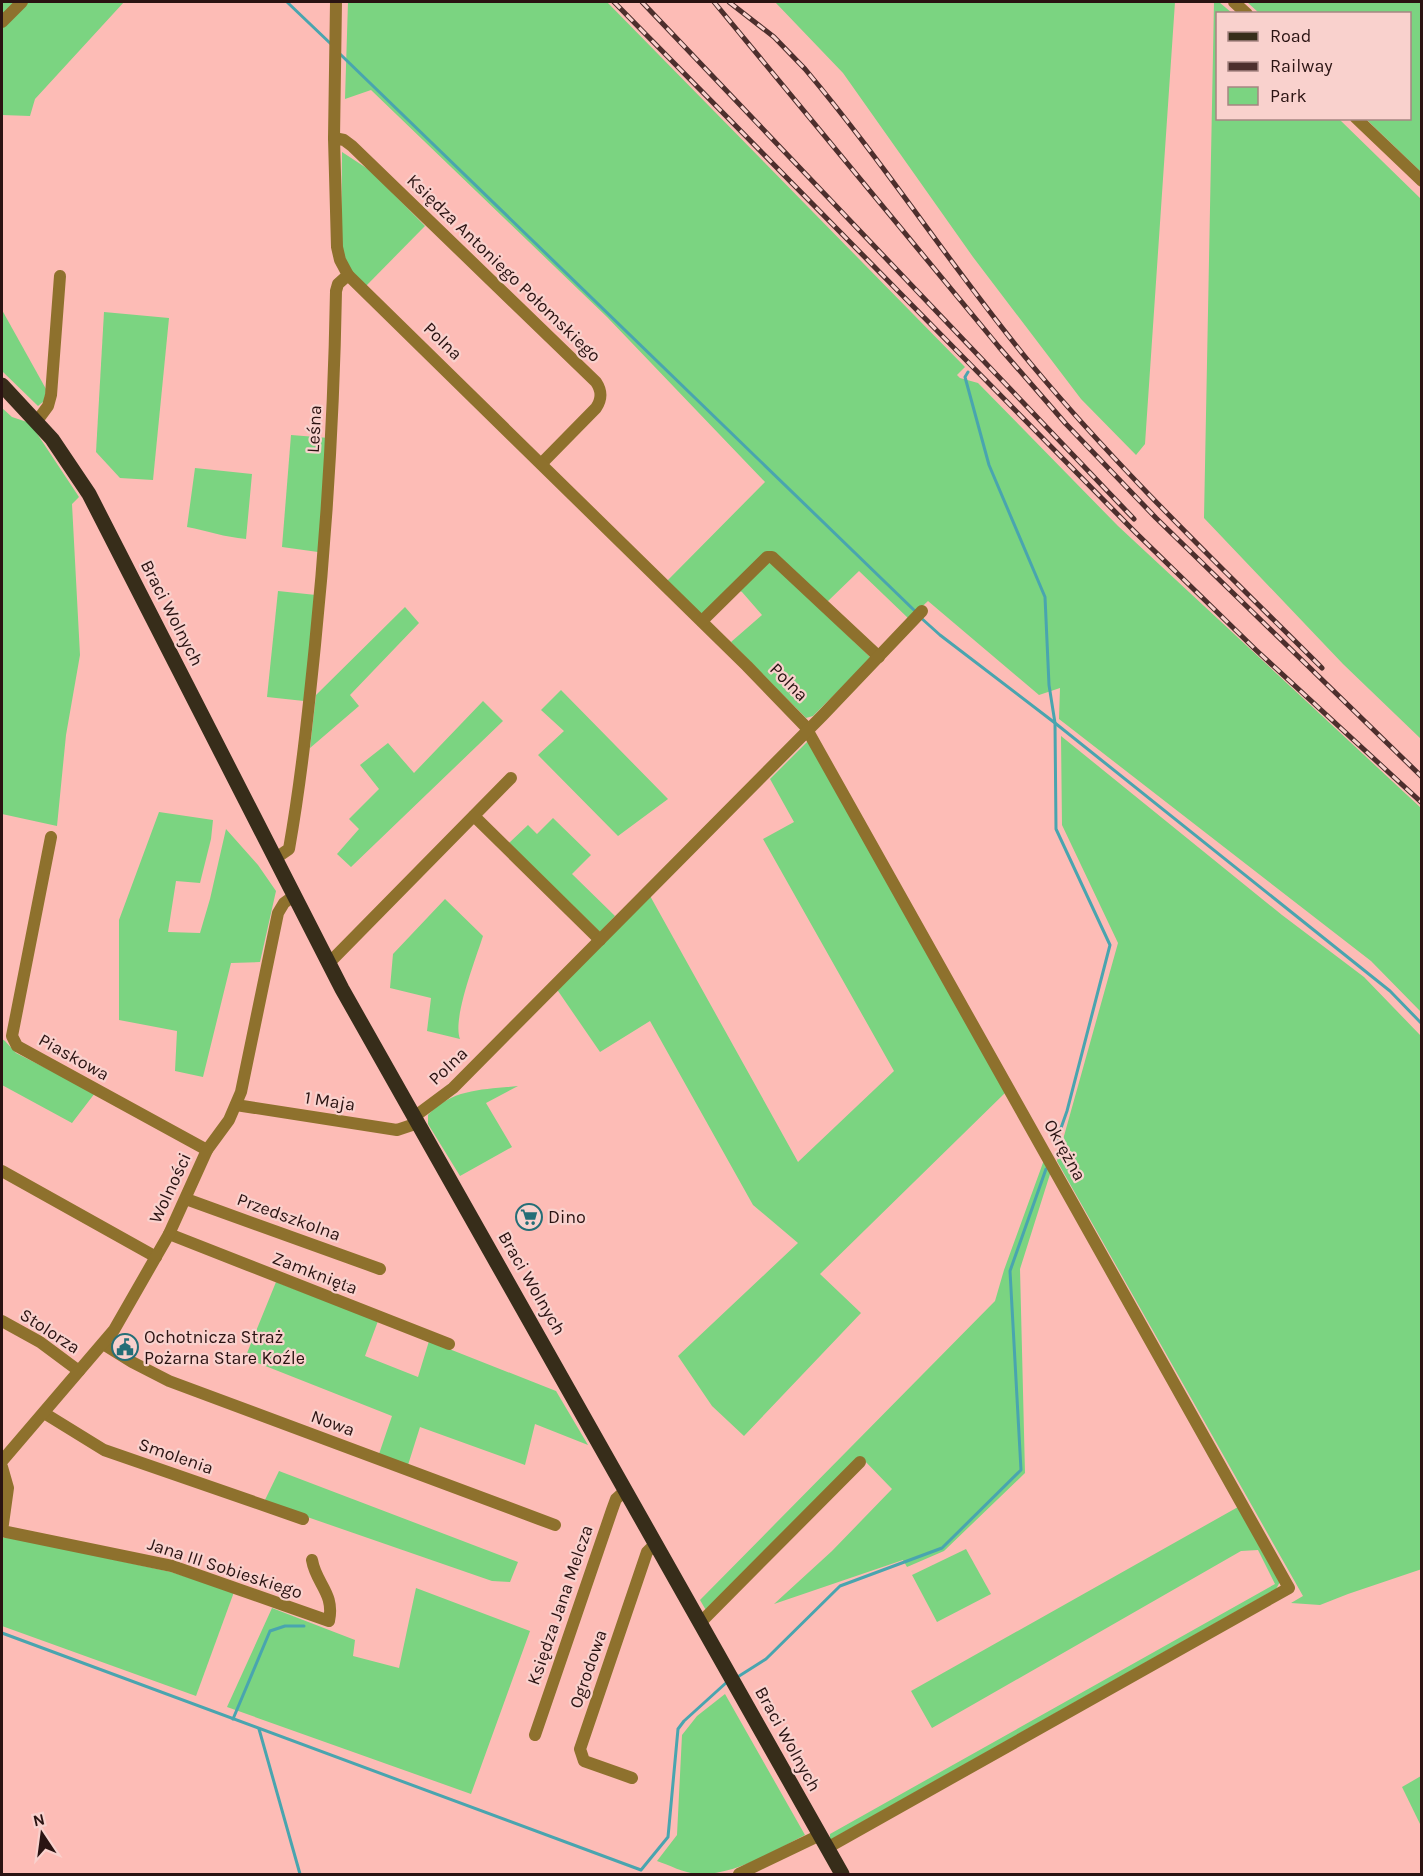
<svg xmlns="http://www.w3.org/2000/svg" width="1423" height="1876" viewBox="0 0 1423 1876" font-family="Karla,sans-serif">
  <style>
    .green { fill: #7bd481 }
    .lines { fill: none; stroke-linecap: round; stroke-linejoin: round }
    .stream { stroke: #49a5af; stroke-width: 3 }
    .minor { stroke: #8e712d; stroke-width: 12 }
    .major { stroke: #372d1a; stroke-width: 15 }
    .rail-casing { stroke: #4d2f2d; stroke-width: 5 }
    .rail { stroke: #f9d1cd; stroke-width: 3; stroke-dasharray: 9; stroke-linecap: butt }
    .labels { text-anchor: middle; stroke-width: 4.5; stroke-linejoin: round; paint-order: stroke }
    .street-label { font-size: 18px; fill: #2a1312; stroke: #f9d1cd }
    .poi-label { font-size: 18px; fill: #2a1312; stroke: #f9d1cd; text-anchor: start }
  </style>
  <rect width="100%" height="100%" fill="#fdbcb6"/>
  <g class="green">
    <path d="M 2,2 L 124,2 L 35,99 L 30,116 L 2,115 Z"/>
    <path d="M 348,2 L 607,2 L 965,367 L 957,375 L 960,378 L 978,383 L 1118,526 L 1421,808 L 1421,1012 L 1371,961 L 1059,719 L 1060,688 L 1039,695 L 928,601 L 909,619 L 859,571 L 826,603 L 773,553 L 701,617 L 667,581 L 765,482 L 607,317 L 371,90 L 345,99 Z"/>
    <path d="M 775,2 L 1175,2 L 1145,444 L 1136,455 L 1081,399 L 973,257 L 843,73 Z"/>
    <path d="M 1214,2 L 1219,2 L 1232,13 L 1218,14 L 1218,118 L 1339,119 L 1421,199 L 1421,739 L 1343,664 L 1204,518 Z"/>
    <path d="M 1247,2 L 1421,2 L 1421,172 L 1366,119 L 1410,118 L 1410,14 L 1259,13 Z"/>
    <path d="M 342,152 L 371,171 L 425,226 L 365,287 L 341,263 Z"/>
    <path d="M 2,310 L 46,389 L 44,401 L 38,406 L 2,371 Z"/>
    <path d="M 104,312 L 169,318 L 153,480 L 120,478 L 96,452 Z"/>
    <path d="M 2,408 L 12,417 L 30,423 L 79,497 L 72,504 L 80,655 L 66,735 L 57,826 L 2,814 Z"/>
    <path d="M 291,435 L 329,438 L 318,552 L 282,547 Z"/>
    <path d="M 195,468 L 252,474 L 246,539 C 224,537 208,531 187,527 Z"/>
    <path d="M 770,561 L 871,658 L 813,716 L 806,718 L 731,642 L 762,615 L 742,592 L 738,590 Z"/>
    <path d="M 278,591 L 316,595 L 304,701 L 267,697 Z"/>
    <path d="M 405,607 L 419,623 L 350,695 L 359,706 L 310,748 L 316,695 Z"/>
    <path d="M 561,690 L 668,799 L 618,836 L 538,755 L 564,731 L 541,710 Z"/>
    <path d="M 483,701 L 503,721 L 351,867 L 337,854 L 359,829 L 349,819 L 379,789 L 360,765 L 388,743 L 414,773 Z"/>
    <path d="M 1061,736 L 1282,915 L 1364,977 L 1421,1036 L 1422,1569 L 1416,1571 L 1348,1594 L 1320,1605 L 1291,1603 L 1303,1596 L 1057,1161 L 1118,943 L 1062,825 Z"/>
    <path d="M 808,741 L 1006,1092 L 820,1274 L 861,1313 L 744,1436 L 712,1406 L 678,1356 L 798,1243 L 753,1205 L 650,1021 L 600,1052 L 556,988 L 649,894 L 798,1162 L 894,1071 L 763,839 L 794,822 L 770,779 Z"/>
    <path d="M 159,812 L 213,820 L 211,839 L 200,883 L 176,881 L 168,932 L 200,933 L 210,899 L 226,829 L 258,865 L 276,891 L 260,962 L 231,963 L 203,1077 L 175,1071 L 177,1031 L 119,1020 L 119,920 Z"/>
    <path d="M 553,818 L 591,855 L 572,874 L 615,916 L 600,932 L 509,843 L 528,825 L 537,834 Z"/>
    <path d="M 445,899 L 483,936 C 476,958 452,1019 460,1039 L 427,1031 L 431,998 L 390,988 L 393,954 Z"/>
    <path d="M 2,1039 L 5,1041 L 16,1053 L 95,1093 L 72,1123 L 2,1085 Z"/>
    <path d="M 518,1086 L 486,1103 L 512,1147 L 460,1176 L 428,1124 L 428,1115 C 453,1088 484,1090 518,1086 Z"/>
    <path d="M 1044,1160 L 1051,1171 L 1020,1269 L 1025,1473 L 944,1551 L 907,1567 L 903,1560 L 774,1604 L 832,1551 L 892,1489 L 861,1457 L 707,1612 L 700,1600 L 995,1301 L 1004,1270 Z"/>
    <path d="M 276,1282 L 378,1321 L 365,1356 L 418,1377 L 429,1341 L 556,1391 L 588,1445 L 535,1424 L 525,1465 L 420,1427 L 408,1465 L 379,1454 L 392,1416 L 245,1358 Z"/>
    <path d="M 279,1471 L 518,1562 L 510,1582 L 492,1581 L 264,1502 Z"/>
    <path d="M 1238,1507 L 1281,1580 L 1276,1589 L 830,1840 L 830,1834 L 1275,1584 L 1258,1550 L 1241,1551 L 932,1728 L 911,1691 Z"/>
    <path d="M 9,1537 L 171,1572 L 234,1592 L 196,1696 L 2,1626 L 2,1538 Z"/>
    <path d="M 966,1549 L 991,1594 L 937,1622 L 912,1575 Z"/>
    <path d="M 416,1588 L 530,1631 L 471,1794 L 227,1707 L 272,1608 L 355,1640 L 353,1656 L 399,1668 Z"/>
    <path d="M 725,1694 L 805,1835 C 774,1851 733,1876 697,1874 C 684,1873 669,1865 657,1861 L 677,1835 L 682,1735 L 697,1716 Z"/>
    <path d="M 1421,1776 L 1421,1826 L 1402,1787 Z"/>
  </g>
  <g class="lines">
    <g class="stream">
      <path d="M 287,2 L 331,44"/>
      <path d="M 340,54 L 916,612"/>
      <path d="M 968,372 L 965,377 L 989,465 L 1045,597 L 1049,685 L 1055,723 L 1056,829 L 1110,945 L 1067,1111 L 1055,1145"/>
      <path d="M 920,617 L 940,635 L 1055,723 L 1390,991 L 1422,1024"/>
      <path d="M 2,1633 L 641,1870 L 668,1837 L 678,1729 L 684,1721 L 727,1682"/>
      <path d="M 736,1678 L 766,1659 L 840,1586 L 942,1548 L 1021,1470 L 1010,1271 L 1046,1169"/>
      <path d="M 233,1719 L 270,1631 L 285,1626 L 304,1626"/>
      <path d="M 259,1729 L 300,1874"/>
    </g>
    <g class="minor">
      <path d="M 1234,2 L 1247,14"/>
      <path d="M 2,22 L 22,2"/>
      <path d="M 1356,118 L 1422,181"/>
      <path d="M 334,138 L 344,140 L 352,146 L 596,382 C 602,391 602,399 596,408 L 542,463"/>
      <path d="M 348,275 L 747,666 L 805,726 L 1289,1588 L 827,1848"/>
      <path d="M 37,421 L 48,406 L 51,395 L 60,276"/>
      <path d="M 702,621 L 767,557 L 772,557 L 879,657"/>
      <path d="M 474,816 L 600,940"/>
      <path d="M 51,837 L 12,1036 L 17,1046 L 207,1150"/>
      <path d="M 276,858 L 289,849 C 301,781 308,714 315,645 C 327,527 334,410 336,291 L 338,284 L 348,275 L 340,260 L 337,247 L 334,138 L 336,2"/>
      <path d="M 329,963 L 511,778"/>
      <path d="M 236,1105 L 397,1130 L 418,1123"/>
      <path d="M 414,1117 L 453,1088 L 823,715 L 922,611"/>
      <path d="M 2,1171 L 156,1257"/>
      <path d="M 186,1199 L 380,1269"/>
      <path d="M 169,1234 L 449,1344"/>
      <path d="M 2,1321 L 40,1342 L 79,1371"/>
      <path d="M 103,1344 L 132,1362 L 169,1381 L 555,1525"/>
      <path d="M 44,1413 L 104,1450 L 303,1519"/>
      <path d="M 2,1461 L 114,1330 L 169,1234 L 207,1150 L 229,1120 L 241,1092 L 278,913 L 284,903 L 295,895"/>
      <path d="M 2,1467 L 8,1488 L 2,1531 L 172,1566 L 329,1621 C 335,1593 316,1584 312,1560"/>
      <path d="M 700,1623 L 860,1462"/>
      <path d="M 535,1735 L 612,1510 L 616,1499 L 626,1490"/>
      <path d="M 632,1778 L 584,1761 L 580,1749 L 647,1552 L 656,1543"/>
      <path d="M 739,1874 L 820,1835"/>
    </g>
    <path class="major" d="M 2,385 L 52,439 L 89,494 L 342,989 L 842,1874"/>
    <defs>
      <g id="rail">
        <path d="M 614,2 L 1134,531 L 1256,650 L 1422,803"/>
        <path d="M 642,2 L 1134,519"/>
        <path d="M 714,2 L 999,347 L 1066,424 L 1156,518 L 1422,777"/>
        <path d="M 729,2 L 774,37 L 805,69 C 885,164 952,268 1031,364 C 1121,472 1223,569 1322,668"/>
      </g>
    </defs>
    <use href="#rail" class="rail-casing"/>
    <use href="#rail" class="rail"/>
  </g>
  <defs>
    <symbol id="supermarket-ring" viewBox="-11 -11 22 22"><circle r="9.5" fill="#f9d1cd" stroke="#246e77" stroke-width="1.5"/><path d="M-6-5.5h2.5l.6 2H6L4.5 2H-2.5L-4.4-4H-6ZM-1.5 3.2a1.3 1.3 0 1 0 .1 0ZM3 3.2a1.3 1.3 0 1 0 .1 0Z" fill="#246e77"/></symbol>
    <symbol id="civic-ring" viewBox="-11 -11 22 22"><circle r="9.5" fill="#f9d1cd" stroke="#246e77" stroke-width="1.5"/><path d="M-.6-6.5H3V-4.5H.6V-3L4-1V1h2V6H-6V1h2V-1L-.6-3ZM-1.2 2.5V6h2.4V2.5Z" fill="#246e77"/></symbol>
  </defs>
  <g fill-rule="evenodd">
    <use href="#supermarket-ring" x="514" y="1202" width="30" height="30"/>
    <use href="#civic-ring" x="110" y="1332" width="30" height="30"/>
  </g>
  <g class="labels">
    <g class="street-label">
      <text transform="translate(504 268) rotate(44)" y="6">Księdza Antoniego Połomskiego</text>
      <text transform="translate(443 341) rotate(44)" y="6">Polna</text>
      <text transform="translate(314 429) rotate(-87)" y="6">Leśna</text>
      <text transform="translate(172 613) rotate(63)" y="6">Braci Wolnych</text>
      <text transform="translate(789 682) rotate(45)" y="6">Polna</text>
      <text transform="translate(74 1057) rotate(29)" y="6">Piaskowa</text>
      <text transform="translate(448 1066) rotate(-43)" y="6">Polna</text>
      <text transform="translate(330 1101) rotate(9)" y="6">1 Maja</text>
      <text transform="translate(1065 1150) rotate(61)" y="6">Okrężna</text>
      <text transform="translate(170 1188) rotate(-65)" y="6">Wolności</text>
      <text transform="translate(289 1217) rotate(20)" y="6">Przedszkolna</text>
      <text transform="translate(315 1273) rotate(21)" y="6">Zamknięta</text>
      <text transform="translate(532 1283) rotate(60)" y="6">Braci Wolnych</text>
      <text transform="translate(50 1331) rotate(33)" y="6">Stolorza</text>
      <text transform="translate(333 1423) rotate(20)" y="6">Nowa</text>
      <text transform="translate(176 1456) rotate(19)" y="6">Smolenia</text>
      <text transform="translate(225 1568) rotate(18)" y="6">Jana III Sobieskiego</text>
      <text transform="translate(560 1605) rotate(-71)" y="6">Księdza Jana Melcza</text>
      <text transform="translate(588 1669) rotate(-71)" y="6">Ogrodowa</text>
      <text transform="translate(788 1739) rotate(61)" y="6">Braci Wolnych</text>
    </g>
    <g class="poi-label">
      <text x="548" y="1223">Dino</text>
      <text x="144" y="1343">Ochotnicza Straż<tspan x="144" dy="21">Pożarna Stare Koźle</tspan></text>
    </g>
  </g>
  <rect width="1423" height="1876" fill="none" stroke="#2a1312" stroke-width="6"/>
  <rect x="1216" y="12" width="195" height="108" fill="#f9d1cd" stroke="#a68582" stroke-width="1.5"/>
  <rect x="1228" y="32" width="30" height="9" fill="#372d1a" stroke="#a68582" stroke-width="1.5"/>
  <text x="1270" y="42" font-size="18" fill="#2a1312">Road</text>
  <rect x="1228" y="62" width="30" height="9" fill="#4d2f2d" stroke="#a68582" stroke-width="1.5"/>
  <text x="1270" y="72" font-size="18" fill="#2a1312">Railway</text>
  <rect x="1228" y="87" width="30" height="18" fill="#7bd481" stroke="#a68582" stroke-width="1.5"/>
  <text x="1270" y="102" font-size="18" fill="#2a1312">Park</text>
  <g transform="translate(42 1834) rotate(347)" stroke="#f9d1cd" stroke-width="4.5" paint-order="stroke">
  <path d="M0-4.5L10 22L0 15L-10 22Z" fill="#2a1312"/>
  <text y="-9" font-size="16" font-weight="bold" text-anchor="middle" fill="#2a1312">N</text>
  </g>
</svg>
